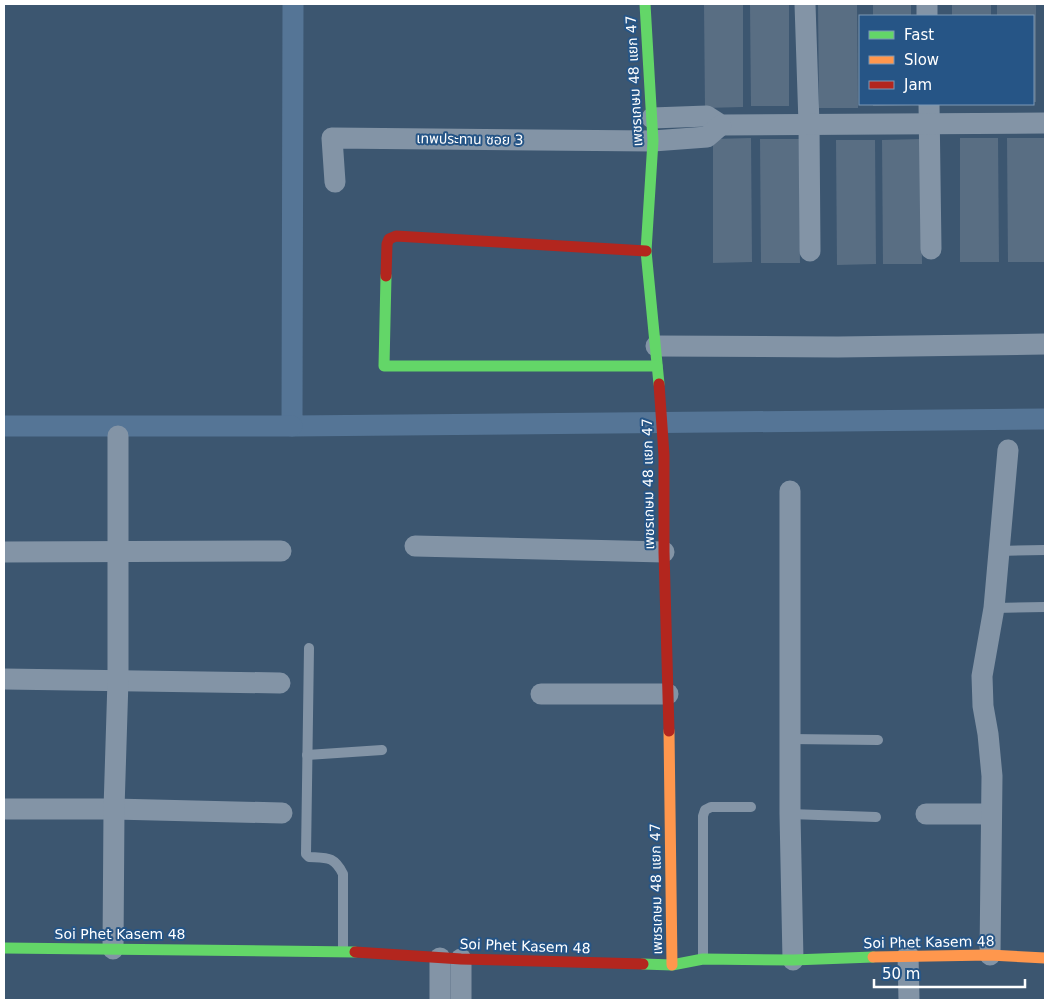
<svg xmlns="http://www.w3.org/2000/svg" width="1049" height="1004" viewBox="0 0 1049 1004" font-family="'DejaVu Sans','Noto Sans Thai',sans-serif">
  <style>
    .lines { fill: none; stroke-linecap: round; stroke-linejoin: round }
    .canal { stroke: #557596; stroke-width: 21 }
    .building { fill: #596e83 }
    .lane { stroke: #8394a6; stroke-width: 10 }
    .street { stroke: #8394a6; stroke-width: 21 }
    .fast { stroke: #63d668; stroke-width: 11 }
    .slow { stroke: #ff974d; stroke-width: 11 }
    .jam { stroke: #b3261e; stroke-width: 11 }
    .labels { text-anchor: middle; stroke-width: 4; stroke-linejoin: round; paint-order: stroke }
    .street-label { font-size: 14px; fill: #fff; stroke: #265586 }
  </style>
  <rect width="100%" height="100%" fill="#3c5670"/>
  <g class="lines">
    <g class="canal">
      <path d="M 293,4 L 292,426 L 1045,419"/>
      <path d="M 4,426 L 292,426"/>
    </g>
  </g>
  <g class="building">
    <path d="M 704,4 L 743,4 L 743,107 L 705,108 Z"/>
    <path d="M 750,4 L 789,4 L 789,106 L 751,106 Z"/>
    <path d="M 818,4 L 857,4 L 858,108 L 819,108 Z"/>
    <rect x="873" y="4" width="38" height="12"/>
    <rect x="952" y="4" width="39" height="12"/>
    <path d="M 997,4 L 1036,4 L 1036,102 L 1033,102 L 1033,16 L 997,16 Z"/>
    <path d="M 873,104 L 914,104 L 914,105 L 873,106 Z"/>
    <path d="M 751,138 L 752,262 L 713,263 L 713,139 Z"/>
    <path d="M 960,138 L 998,138 L 999,262 L 960,262 Z"/>
    <path d="M 1007,138 L 1045,138 L 1045,262 L 1008,262 Z"/>
    <path d="M 760,139 L 799,139 L 800,263 L 761,263 Z"/>
    <path d="M 921,139 L 922,264 L 883,264 L 882,140 Z"/>
    <path d="M 836,140 L 875,140 L 876,264 L 837,265 Z"/>
  </g>
  <g class="lines">
    <g class="lane">
      <path d="M 998,551 L 1045,550"/>
      <path d="M 994,608 L 1045,607"/>
      <path d="M 309,648 L 306,854 L 309,857 C 327,858 334,856 343,874 L 343,950"/>
      <path d="M 790,739 L 878,740"/>
      <path d="M 307,755 L 382,750"/>
      <path d="M 790,814 L 876,817"/>
      <path d="M 703,959 L 703,816 L 705,810 L 711,807 L 751,807"/>
    </g>
    <g class="street">
      <path d="M 805,4 L 809,124 L 810,251"/>
      <path d="M 927,4 L 927,16"/>
      <path d="M 929,104 L 931,249"/>
      <path d="M 652,118 L 707,116 L 721,125 L 1045,123"/>
      <path d="M 335,182 L 332,138 L 653,141 L 707,137 L 721,125"/>
      <path d="M 656,346 L 838,347 L 1045,344"/>
      <path d="M 790,491 L 790,814 L 793,960"/>
      <path d="M 415,546 L 664,552"/>
      <path d="M 4,552 L 281,551"/>
      <path d="M 4,679 L 280,683"/>
      <path d="M 541,694 L 668,694"/>
      <path d="M 4,809 L 114,809 L 282,813"/>
      <path d="M 926,814 L 991,814"/>
      <path d="M 113,949 L 114,809 L 118,680 L 118,436"/>
      <path d="M 908,955 L 909,1000"/>
      <path d="M 990,955 L 992,776 L 988,734 L 983,706 L 982,676 L 994,608 L 1008,450"/>
      <path d="M 440,1000 L 440,958"/>
      <path d="M 461,1000 L 461,959"/>
    </g>
    <g class="fast">
      <path d="M 645,4 L 653,141 L 646,251 L 659,384"/>
      <path d="M 386,276 L 384,366 L 657,366"/>
      <path d="M 4,948 L 355,952"/>
      <path d="M 643,964 L 672,965 L 703,959 L 793,960 L 873,957"/>
    </g>
    <g class="slow">
      <path d="M 669,731 L 672,965"/>
      <path d="M 873,957 L 990,955 L 1045,958"/>
    </g>
    <g class="jam">
      <path d="M 386,276 L 387,244 L 389,239 L 396,236 L 646,251"/>
      <path d="M 659,384 L 664,455 L 664,552 L 669,731"/>
      <path d="M 355,952 L 461,959 L 643,964"/>
    </g>
  </g>
  <g class="labels">
    <g class="street-label">
      <text transform="translate(634 81) rotate(-93)" y="5">เพชรเกษม 48 แยก 47</text>
      <text transform="translate(470 139) rotate(1)" y="5">เทพประทาน ซอย 3</text>
      <text transform="translate(648 484) rotate(-91)" y="5">เพชรเกษม 48 แยก 47</text>
      <text transform="translate(656 889) rotate(-91)" y="5">เพชรเกษม 48 แยก 47</text>
      <text x="120" y="939">Soi Phet Kasem 48</text>
      <text transform="translate(929 942) rotate(-1)" y="5">Soi Phet Kasem 48</text>
      <text transform="translate(525 946) rotate(2)" y="5">Soi Phet Kasem 48</text>
    </g>
  </g>
  <rect width="1049" height="1004" fill="none" stroke="#ffffff" stroke-width="10"/>
  <rect x="859" y="15" width="175" height="90" fill="#265586" stroke="#7d99b6"/>
  <rect x="869" y="31" width="25" height="8" fill="#63d668" stroke="#7d99b6"/>
  <text x="904" y="40" font-size="15" fill="#ffffff">Fast</text>
  <rect x="869" y="56" width="25" height="8" fill="#ff974d" stroke="#7d99b6"/>
  <text x="904" y="65" font-size="15" fill="#ffffff">Slow</text>
  <rect x="869" y="81" width="25" height="8" fill="#b3261e" stroke="#7d99b6"/>
  <text x="904" y="90" font-size="15" fill="#ffffff">Jam</text>
  <path d="M874 979v8h151v-8" fill="none" stroke="#ffffff" stroke-width="2.5"/>
  <text x="882" y="979" font-size="15" fill="#ffffff" stroke="#265586" stroke-width="4" paint-order="stroke">50 m</text>
</svg>
